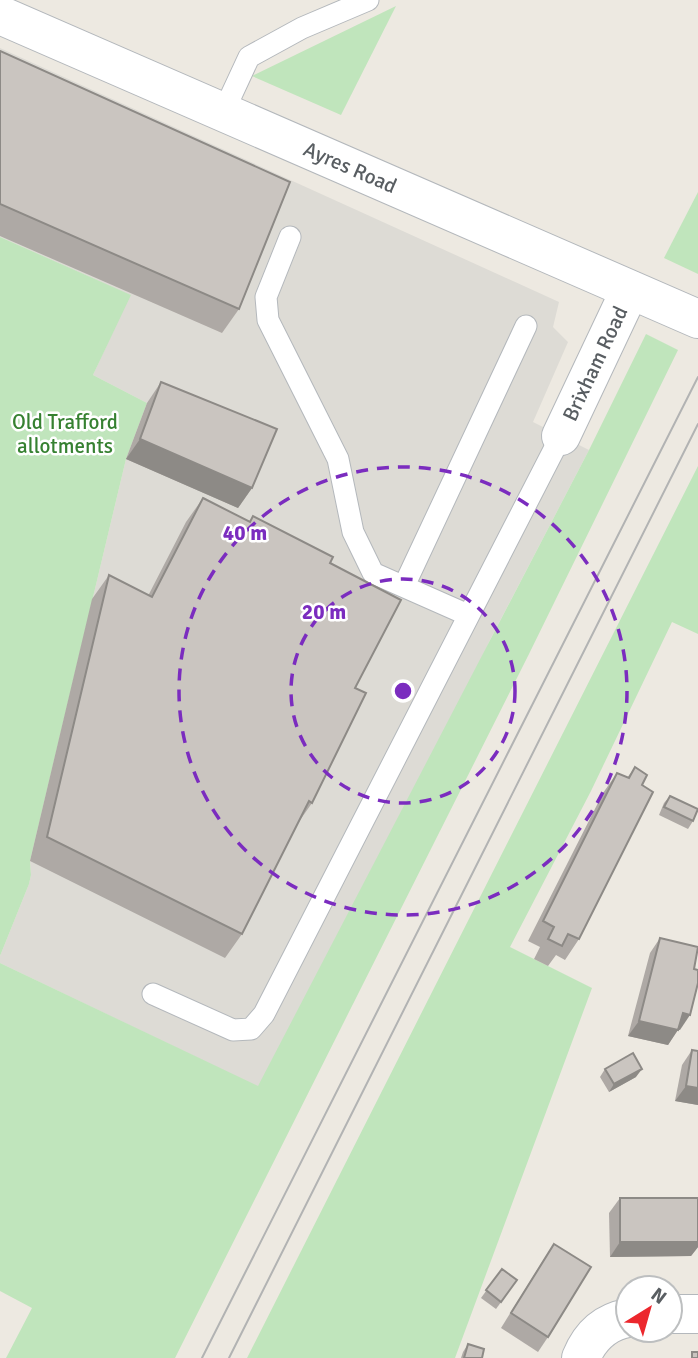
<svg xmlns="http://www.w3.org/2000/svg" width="698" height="1358" viewBox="0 0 698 1358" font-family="Signika,sans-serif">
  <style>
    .industrial { fill: #dddbd5 }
    .green { fill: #c0e5bc }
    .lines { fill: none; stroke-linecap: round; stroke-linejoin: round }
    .service-casing { stroke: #b4b8bc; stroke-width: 23 }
    .minor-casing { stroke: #b4b8bc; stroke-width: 40 }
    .service { stroke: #fff; stroke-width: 21 }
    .minor { stroke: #fff; stroke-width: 38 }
    .tram { stroke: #b2b3b3; stroke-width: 2 }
    .wall { fill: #aea9a5 }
    .shaded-wall { fill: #8d8a86 }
    .building { fill: #cac5c0; stroke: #8d8a86; stroke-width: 2 }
    .ring { fill: none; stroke: #7b2cbf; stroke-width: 3.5; stroke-dasharray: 12 9 }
    .labels { text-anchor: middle; stroke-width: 5; stroke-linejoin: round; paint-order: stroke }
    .street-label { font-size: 21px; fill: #595e62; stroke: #fff }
    .park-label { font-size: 21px; fill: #368131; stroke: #fff }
    .centre { fill: #7b2cbf; stroke: #fff; stroke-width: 3.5 }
    .ring-label { font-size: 21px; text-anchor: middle; font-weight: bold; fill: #7b2cbf; stroke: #fff; stroke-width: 5; stroke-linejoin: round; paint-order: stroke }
  </style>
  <rect width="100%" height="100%" fill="#ede9e1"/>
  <path class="industrial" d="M 0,48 L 559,302 L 553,327 L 568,342 L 533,422 L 589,450 L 491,638 L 271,1093 L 0,963 L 0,956 L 29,884 L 31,875 L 30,861 L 126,459 L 147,403 L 93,375 L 130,295 L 0,237 Z"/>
  <g class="green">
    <path d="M 396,6 L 341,115 L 252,76 Z"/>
    <path d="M 698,192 L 698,274 L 664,258 Z"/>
    <path d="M 0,237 L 131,295 L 93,375 L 147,403 L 126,459 L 30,861 L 31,875 L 29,884 L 0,956 Z"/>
    <path d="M 646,334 L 678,350 L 528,656 L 175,1358 L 6,1358 L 32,1308 L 0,1291 L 0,963 L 258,1086 L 589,450 Z"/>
    <path d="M 698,466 L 698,634 L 672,622 L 591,791 L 510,947 L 592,988 L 455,1358 L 247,1358 Z"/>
  </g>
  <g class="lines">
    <defs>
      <g id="service">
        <path d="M 223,113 L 249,57 L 302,28 L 368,0"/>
        <path d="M 290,237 L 266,297 L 268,320 L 338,459 L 353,532 L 373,573 L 468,615"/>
        <path d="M 404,586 L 526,326"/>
        <path d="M 153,994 L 233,1030 L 251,1029 L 264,1014 L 561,436"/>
      </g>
      <g id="minor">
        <path id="s1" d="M 0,15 L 698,319"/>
        <path id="s2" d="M 561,436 L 630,290"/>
        <path d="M 670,1314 L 698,1314"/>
        <path d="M 581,1358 C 590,1336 605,1322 628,1318"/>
      </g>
    </defs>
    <use href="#service" class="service-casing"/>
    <use href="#minor" class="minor-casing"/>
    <use href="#service" class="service"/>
    <use href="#minor" class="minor"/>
    <g class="tram">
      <path d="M 202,1358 L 698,377"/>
      <path d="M 229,1358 L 698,424"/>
    </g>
  </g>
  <g class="wall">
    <path d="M 0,51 L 239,309 L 222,333 L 0,236 Z"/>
    <path d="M 161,382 L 252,488 L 238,508 L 126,459 L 147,403 Z"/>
    <path d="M 203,498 L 249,522 L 253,516 L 330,563 L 355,688 L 312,803 L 298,823 L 242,934 L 225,958 L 30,861 L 92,599 L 109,575 L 148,596 L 186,522 Z"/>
    <path d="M 635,767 L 642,785 L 579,939 L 565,960 L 556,955 L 548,966 L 534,959 L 540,947 L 528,941 L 603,793 L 617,773 L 627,778 Z"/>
    <path d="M 670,796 L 693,821 L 688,829 L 659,815 L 664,803 Z"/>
    <path d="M 660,938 L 680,1030 L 678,1029 L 668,1045 L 628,1036 L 650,953 Z"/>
    <path d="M 692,1050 L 698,1105 L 675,1101 L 682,1065 Z"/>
    <path d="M 605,1069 L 636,1077 L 609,1092 L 600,1077 Z"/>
    <path d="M 620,1198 L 698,1198 L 698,1247 L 691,1256 L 610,1257 L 609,1213 Z"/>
    <path d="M 554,1244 L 548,1337 L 538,1352 L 501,1328 L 544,1259 Z"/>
    <path d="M 502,1269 L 517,1280 L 496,1309 L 481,1298 Z"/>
    <path d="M 468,1344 L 482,1358 L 461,1358 L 463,1352 Z"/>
  </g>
  <g class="shaded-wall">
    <path d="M 140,439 L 252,488 L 238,508 L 126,459 Z"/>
    <path d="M 683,1013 L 690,1015 L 680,1030 L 672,1028 Z"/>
    <path d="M 639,1021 L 678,1030 L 668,1045 L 628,1036 Z"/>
    <path d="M 642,1069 L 636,1077 L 609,1092 L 614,1084 Z"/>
    <path d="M 686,1086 L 698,1088 L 698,1105 L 675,1101 Z"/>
    <path d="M 620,1242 L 698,1242 L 698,1247 L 691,1256 L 610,1257 Z"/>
  </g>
  <g class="building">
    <path d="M 0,51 L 290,182 L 239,309 L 0,204 Z"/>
    <path d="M 161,382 L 277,429 L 252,488 L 140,439 Z"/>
    <path d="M 203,498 L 250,522 L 253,516 L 333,557 L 330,563 L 401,600 L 355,688 L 366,693 L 312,803 L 309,801 L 242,934 L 47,837 L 109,575 L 152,597 Z"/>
    <path d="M 635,767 L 647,775 L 642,785 L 653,792 L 579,939 L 568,934 L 562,946 L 548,939 L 554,927 L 543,921 L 617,773 L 629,778 Z"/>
    <path d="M 670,796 L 698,809 L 693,821 L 664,807 Z"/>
    <path d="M 660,938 L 698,947 L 694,969 L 698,970 L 698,983 L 690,1015 L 683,1013 L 678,1030 L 639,1021 Z"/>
    <path d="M 692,1050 L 698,1051 L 698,1088 L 686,1086 Z"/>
    <path d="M 633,1053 L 642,1069 L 614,1084 L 605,1069 Z"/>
    <rect x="620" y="1198" width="78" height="44"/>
    <path d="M 554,1244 L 591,1267 L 548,1337 L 511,1313 Z"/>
    <path d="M 502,1269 L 517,1280 L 501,1302 L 486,1290 Z"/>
    <path d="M 468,1344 L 484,1349 L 482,1358 L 464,1358 Z"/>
    <rect x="692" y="1352" width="6" height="6"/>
  </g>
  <g class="ring">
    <circle cx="403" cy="691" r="112"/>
    <circle cx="403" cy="691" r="224"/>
  </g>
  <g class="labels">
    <g class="street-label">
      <text dy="7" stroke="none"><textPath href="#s1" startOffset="382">Ayres Road</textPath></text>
      <text dy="7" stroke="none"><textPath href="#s2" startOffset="80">Brixham Road</textPath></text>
    </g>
    <g class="park-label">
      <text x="65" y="429">Old Trafford<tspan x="65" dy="24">allotments</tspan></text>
    </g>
  </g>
  <circle cx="403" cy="691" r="10" class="centre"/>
  <g class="ring-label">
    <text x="245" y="540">40 m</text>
    <text x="324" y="619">20 m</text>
  </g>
  <g transform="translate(649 1309) rotate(37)"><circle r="33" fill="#ffffff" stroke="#bdbfc0" stroke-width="2"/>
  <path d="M0-5L12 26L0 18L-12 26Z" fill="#ec272d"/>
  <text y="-10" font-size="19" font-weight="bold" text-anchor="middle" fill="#595e62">N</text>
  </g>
</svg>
